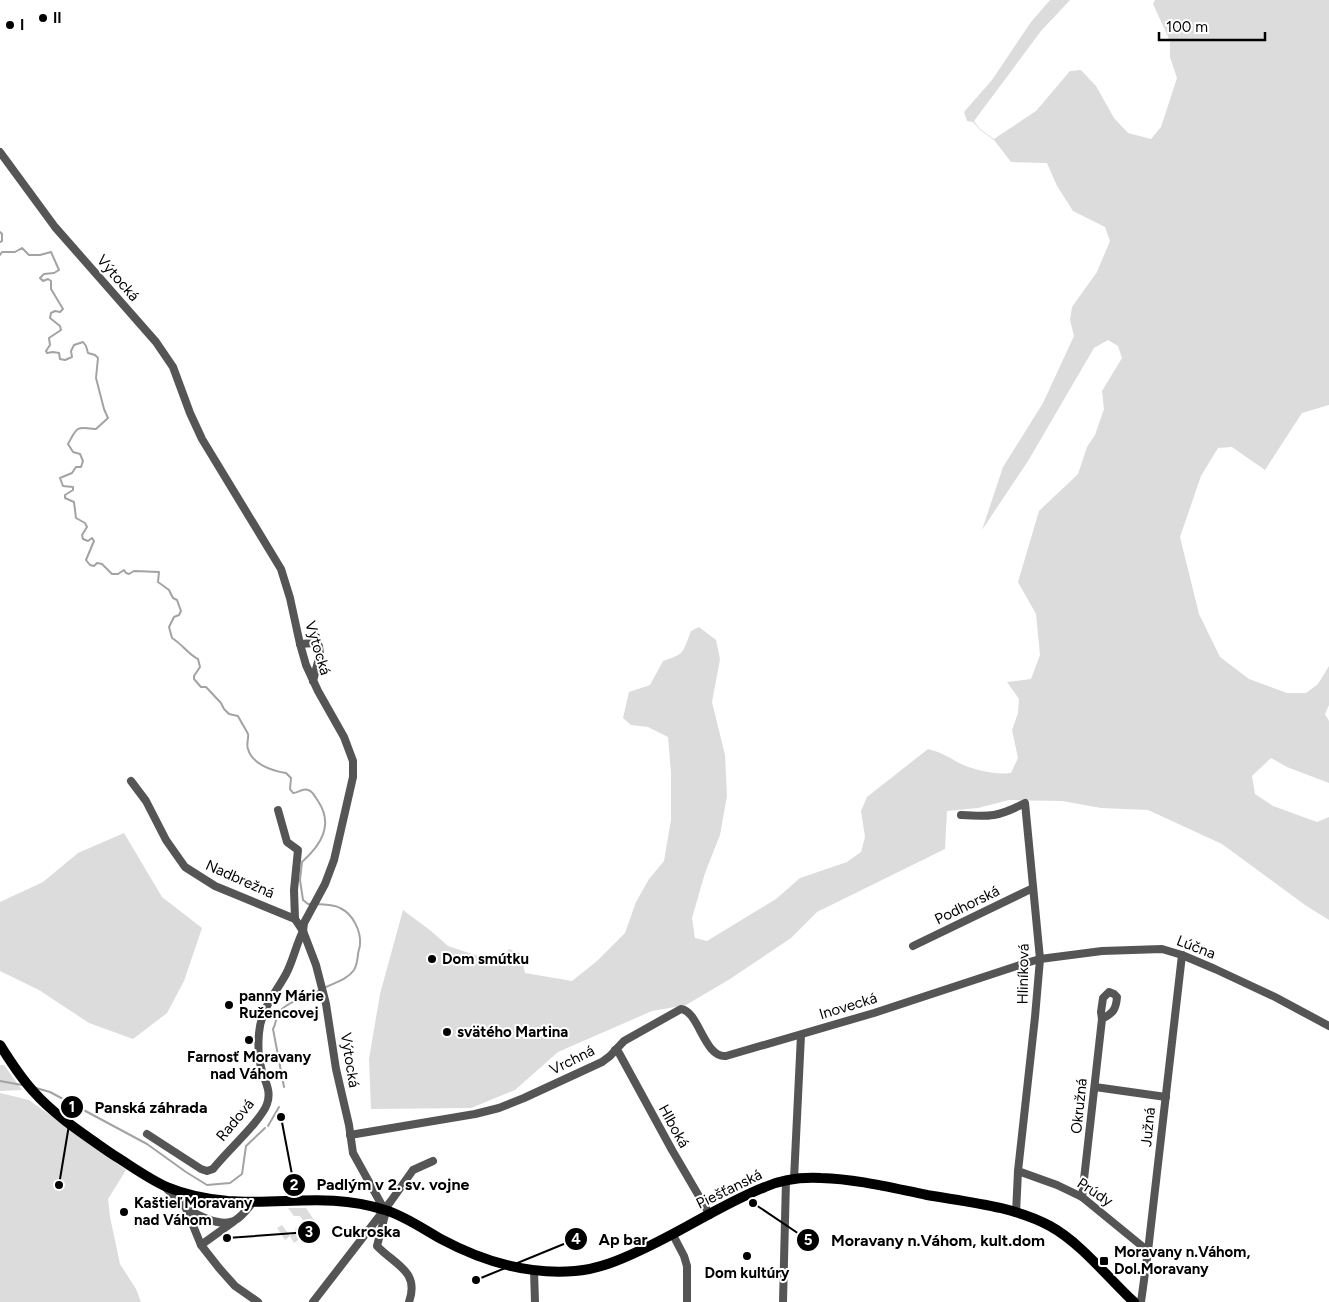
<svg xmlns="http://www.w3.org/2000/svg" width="1329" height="1302" viewBox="0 0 1329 1302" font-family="Figtree,sans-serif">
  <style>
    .green { fill: #dcdcdc }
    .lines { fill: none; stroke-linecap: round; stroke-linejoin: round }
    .stream { stroke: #a3a3a3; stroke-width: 2 }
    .minor { stroke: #555; stroke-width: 8 }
    .major { stroke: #000; stroke-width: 10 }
    .poi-dot { fill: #000; stroke: #fff; stroke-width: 2 }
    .labels { text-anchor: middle; stroke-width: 4; stroke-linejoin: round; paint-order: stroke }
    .poi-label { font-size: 15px; font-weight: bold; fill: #000; stroke: #fff; text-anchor: start }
    .street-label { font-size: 15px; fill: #000; stroke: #fff }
    .leader { fill: none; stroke: #000; stroke-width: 2 }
    .callout-dot { fill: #000; stroke: #fff; stroke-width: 2 }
    .mark-label { font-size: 15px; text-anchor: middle; font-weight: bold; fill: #fff }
    .callout-label { font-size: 16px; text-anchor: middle; font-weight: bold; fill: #000; stroke: #fff; stroke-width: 4; stroke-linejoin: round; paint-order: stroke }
  </style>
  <rect width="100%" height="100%" fill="#fff"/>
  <g class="green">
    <path d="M 1050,0 L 1070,0 L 1041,31 L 974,121 L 980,129 L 994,139 L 1036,111 L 1070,71 L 1081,70 L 1096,86 L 1114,118 L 1128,133 L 1151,139 L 1161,127 L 1177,78 L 1170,57 L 1170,41 L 1153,4 L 1155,0 L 1329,0 L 1329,405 L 1302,413 L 1265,470 L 1232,447 L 1218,448 L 1201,476 L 1180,537 L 1199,614 L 1220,657 L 1249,679 L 1287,693 L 1306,693 L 1318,684 L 1329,666 L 1329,705 L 1325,714 L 1329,721 L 1329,783 L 1287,767 L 1271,758 L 1252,776 L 1255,794 L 1273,806 L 1317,822 L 1329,817 L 1329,920 L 1305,905 L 1222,844 L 1148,810 L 1101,808 L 1062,801 L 1009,800 L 978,808 L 947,811 L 945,849 L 817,912 L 791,938 L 730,979 L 686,1005 L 652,1011 L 558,1052 L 515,1090 L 471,1108 L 371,1109 L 369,1059 L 380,994 L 403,910 L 431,931 L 448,946 L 499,963 L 509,949 L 521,954 L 525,973 L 572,981 L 597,961 L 625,933 L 636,902 L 649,879 L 664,861 L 671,820 L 671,773 L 668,737 L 648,727 L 631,725 L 623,718 L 629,692 L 650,685 L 663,661 C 685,654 683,652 691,631 L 699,627 L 716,640 L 720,659 L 712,702 L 725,755 L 727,796 L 720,835 L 705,873 L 692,918 L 695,938 L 707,941 L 776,899 L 800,878 L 847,862 L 861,852 L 865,837 L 861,811 L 867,797 L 928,749 C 940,752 947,756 957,762 C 973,770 994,775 1011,773 L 1018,758 L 1012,730 L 1018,713 L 1019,699 L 1007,682 L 1031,679 L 1040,655 L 1036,614 L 1018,582 L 1039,511 L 1078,474 L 1087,447 L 1095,435 L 1104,409 L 1102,391 L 1122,358 L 1118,346 L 1108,340 L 1094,348 L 1028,461 L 982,530 L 1003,467 L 1043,403 L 1074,336 L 1070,320 L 1072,307 L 1097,272 L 1110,241 L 1105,227 L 1073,211 L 1057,186 L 1047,163 L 1011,162 L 994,140 L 980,130 L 973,122 L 967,121 L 964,112 L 992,80 L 1031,22 Z"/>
    <path d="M 124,833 L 162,897 L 202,928 L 184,981 L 167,1013 L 133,1039 L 89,1023 L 39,990 L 0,971 L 0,902 L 43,882 L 78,853 Z"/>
    <path d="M 0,1065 L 4,1065 L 22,1090 L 0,1091 Z"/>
    <path d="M 0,1093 L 29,1100 L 126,1170 L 108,1199 L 110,1217 L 120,1264 L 136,1289 L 141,1302 L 0,1302 Z"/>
    <path d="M 288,1208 L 306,1208 L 318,1226 L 294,1243 L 290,1236 L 285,1240 L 277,1228 L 282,1225 L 290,1236 L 296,1231 L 295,1229 L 305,1223 L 300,1216 L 294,1216 Z"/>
  </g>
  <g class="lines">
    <g class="stream">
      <path d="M 0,232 L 2,234 L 2,241 L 0,242"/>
      <path d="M 0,255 L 2,252 L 15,252 L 22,248 L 29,255 L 40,255 L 51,252 L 59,270 L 54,273 L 44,274 L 40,278 L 43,281 L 48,279 L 51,281 L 51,289 L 63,309 L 60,312 L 55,311 L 51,313 L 50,318 L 60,326 L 61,330 L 49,338 L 50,345 L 46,351 L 47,353 L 53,352 L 59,353 L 60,359 L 65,360 L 72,357 L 71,351 L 74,345 L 83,342 L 86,346 L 88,353 L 95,355 L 98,358 L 96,378 L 104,409 L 108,418 L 96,429 C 75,427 78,426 68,444 L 73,452 L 80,454 L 83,461 L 81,467 L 76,467 L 72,473 L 60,478 L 63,486 L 73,487 L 73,490 L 65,495 L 65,498 L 74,502 L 76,518 L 85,523 L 87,527 L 82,535 L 83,539 L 88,541 L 92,538 L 94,541 L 86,560 L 90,565 L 94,566 L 97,563 L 102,564 L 112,574 L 118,574 L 124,570 L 126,573 L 129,574 L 134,571 L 159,572 L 158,582 L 169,590 L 173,598 L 177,600 L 181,611 L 179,615 L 174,617 L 169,627 L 172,638 C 182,644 189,655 198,659 L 200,667 L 194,676 L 194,679 L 201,687 L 206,687 L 221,703 L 224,709 L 229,714 L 238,716 C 241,722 245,728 248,734 C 249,738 246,744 248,749 C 252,764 272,771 286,773 L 291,778 L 290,789 L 293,793 C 298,793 302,788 308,790 C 313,791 315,797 318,801 C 334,825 321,845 302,862 L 300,880 L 303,900 L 308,904 L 312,904"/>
      <path d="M 317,904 C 325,905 333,904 340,908 C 353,914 361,931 360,944 C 360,948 358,951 358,955 C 357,961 357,965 354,970 C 347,980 334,983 324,988"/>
      <path d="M 0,1081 L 22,1085"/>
      <path d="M 284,1087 L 273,1029 C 276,1024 276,1018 278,1014 C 284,1003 308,996 320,990"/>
      <path d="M 36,1088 L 50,1092 L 147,1144 L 186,1172 L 207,1185 L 230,1183 L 242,1174 L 246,1146 L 265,1128"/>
      <path d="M 268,1126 L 279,1107"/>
    </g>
    <g class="minor">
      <path d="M 0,152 L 55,227 L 156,342 L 173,367 L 190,413 L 202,439 L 281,569 L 290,598 L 300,644 L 306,665 L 318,691 L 344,737 L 353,761 L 353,777 L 334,860 L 325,884 L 304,923 L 303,931 L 316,965 L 326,1004 L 336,1069 L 349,1125 L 353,1153 L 384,1209 L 385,1215 L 377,1246 C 395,1265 420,1271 409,1302"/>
      <path d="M 300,644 L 314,643 L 319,646 L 320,654 L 313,681"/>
      <path d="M 131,781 L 146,801 L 166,840 L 185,867 L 215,886 L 295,919"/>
      <path d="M 278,810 L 287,842 L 298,850 L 294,890 L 295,919 L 303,931"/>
      <path d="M 961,815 C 990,817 998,817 1025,803 L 1040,959 L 1035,1017 L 1018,1171 L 1016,1213"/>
      <path d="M 913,946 L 1033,888"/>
      <path d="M 615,1050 L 619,1053 L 672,1150 L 710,1215"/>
      <path d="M 1095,1087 L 1166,1097"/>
      <path d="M 147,1134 L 201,1169 L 207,1171 L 213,1169 C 226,1152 261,1121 267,1104 C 272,1090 264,1081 261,1067 C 258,1056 258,1044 259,1033 C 261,1009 275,994 286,974 C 293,961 296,945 303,931"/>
      <path d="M 350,1135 L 475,1114 L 499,1108 L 524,1098 L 602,1062 L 610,1056 L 624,1041 L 681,1009 C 699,1011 704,1058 726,1056 L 874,1013 L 1026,963 L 1040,959 L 1102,951 L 1162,949 L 1182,955 L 1215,969 L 1275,997 L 1329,1026"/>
      <path d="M 1018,1171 L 1057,1185 L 1082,1197 L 1148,1251"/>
      <path d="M 794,1179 L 801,1035"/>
      <path d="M 167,1189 L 185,1206 L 201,1245 L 219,1268 L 235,1286 L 258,1302"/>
      <path d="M 1082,1197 L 1102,1019 C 1113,1013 1116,1010 1117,997 L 1114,994 L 1109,992 L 1103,998 L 1101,1012 L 1102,1019"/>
      <path d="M 185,1207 C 197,1215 219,1227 234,1221 C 242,1217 248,1208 254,1201"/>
      <path d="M 673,1235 L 684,1256 L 687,1266 L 687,1302"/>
      <path d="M 201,1245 L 233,1222"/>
      <path d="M 534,1270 L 535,1302"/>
      <path d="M 313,1302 L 391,1201 L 413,1170 L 433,1161"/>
      <path d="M 783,1302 L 786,1180"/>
      <path d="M 1141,1302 L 1148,1251 L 1182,955"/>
    </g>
    <path class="major" d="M 0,1045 C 10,1061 20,1077 33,1091 C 55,1116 85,1135 112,1154 C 130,1165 147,1178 167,1187 C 186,1195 207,1199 228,1201 C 283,1205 330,1192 385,1210 C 405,1216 423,1229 441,1239 C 482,1261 528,1275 575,1271 C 599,1269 620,1260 641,1250 C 683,1231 722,1204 765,1187 C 783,1179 802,1177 821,1178 C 857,1179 892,1188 927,1195 C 967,1202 1013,1206 1050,1226 C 1081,1243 1108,1278 1134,1302"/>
  </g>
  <g class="poi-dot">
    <circle cx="43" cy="18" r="5"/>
    <circle cx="10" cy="25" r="5"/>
    <circle cx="432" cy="959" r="5"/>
    <circle cx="229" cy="1005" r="5"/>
    <circle cx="447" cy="1032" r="5"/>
    <circle cx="249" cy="1040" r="5"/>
    <circle cx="124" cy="1212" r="5"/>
    <circle cx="747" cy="1256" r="5"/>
    <rect x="1099" y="1256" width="10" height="10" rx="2.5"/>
  </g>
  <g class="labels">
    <g class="poi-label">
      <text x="53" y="23">II</text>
      <text x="20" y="30">I</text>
      <text x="442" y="964">Dom smútku</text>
      <text x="239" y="1001">panny Márie<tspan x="239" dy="17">Ružencovej</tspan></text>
      <text x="457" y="1037">svätého Martina</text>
      <text x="249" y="1062" text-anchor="middle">Farnosť Moravany<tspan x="249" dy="17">nad Váhom</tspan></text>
      <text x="134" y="1208">Kaštieľ Moravany<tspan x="134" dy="17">nad Váhom</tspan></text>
      <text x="1114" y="1257">Moravany n.Váhom,<tspan x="1114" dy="17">Dol.Moravany</tspan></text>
      <text x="747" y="1278" text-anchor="middle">Dom kultúry</text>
    </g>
    <g class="street-label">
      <text transform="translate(118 278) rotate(49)" y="5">Výtocká</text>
      <text transform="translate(318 648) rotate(73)" y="5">Výtocká</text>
      <text transform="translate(240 879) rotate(24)" y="5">Nadbrežná</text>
      <text transform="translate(967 905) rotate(-26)" y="5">Podhorská</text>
      <text transform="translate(1196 947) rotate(21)" y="5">Lúčna</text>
      <text transform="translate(1023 974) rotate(-89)" y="5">Hliníková</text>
      <text transform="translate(848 1006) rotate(-17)" y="5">Inovecká</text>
      <text transform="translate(350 1060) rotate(81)" y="5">Výtocká</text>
      <text transform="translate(572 1060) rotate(-26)" y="5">Vrchná</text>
      <text transform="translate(1079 1106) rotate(-84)" y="5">Okružná</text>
      <text transform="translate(235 1120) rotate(-50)" y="5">Radová</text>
      <text transform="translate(674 1126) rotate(61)" y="5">Hlboká</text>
      <text transform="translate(1148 1127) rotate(-84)" y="5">Južná</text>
      <text transform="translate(729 1189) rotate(-26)" y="5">Piešťanská</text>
      <text transform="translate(1095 1192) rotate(33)" y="5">Prúdy</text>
    </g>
  </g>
  <path class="leader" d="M59 1185L72 1107M281 1117L294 1185M227 1238L309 1232M476 1280L576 1239M753 1203L808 1240"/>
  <g class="callout-dot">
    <circle cx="59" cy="1185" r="5"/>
    <circle cx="281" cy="1117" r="5"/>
    <circle cx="227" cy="1238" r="5"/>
    <circle cx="476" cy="1280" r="5"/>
    <circle cx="753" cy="1203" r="5"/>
    <circle cx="72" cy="1107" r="12"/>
    <circle cx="294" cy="1185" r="12"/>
    <circle cx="309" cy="1232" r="12"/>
    <circle cx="576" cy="1239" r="12"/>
    <circle cx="808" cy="1240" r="12"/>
  </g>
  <g class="mark-label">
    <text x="72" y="1112">1</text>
    <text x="294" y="1190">2</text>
    <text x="309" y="1237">3</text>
    <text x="576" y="1244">4</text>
    <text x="808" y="1245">5</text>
  </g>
  <g class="callout-label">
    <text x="151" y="1113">Panská záhrada</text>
    <text x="393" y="1190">Padlým v 2. sv. vojne</text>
    <text x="366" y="1237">Cukroska</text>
    <text x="623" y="1245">Ap bar</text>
    <text x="938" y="1246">Moravany n.Váhom, kult.dom</text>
  </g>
  <path d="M1159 32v8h106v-8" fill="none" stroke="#000000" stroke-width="2.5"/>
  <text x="1166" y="32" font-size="15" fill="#000000" stroke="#ffffff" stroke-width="4" paint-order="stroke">100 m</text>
</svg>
